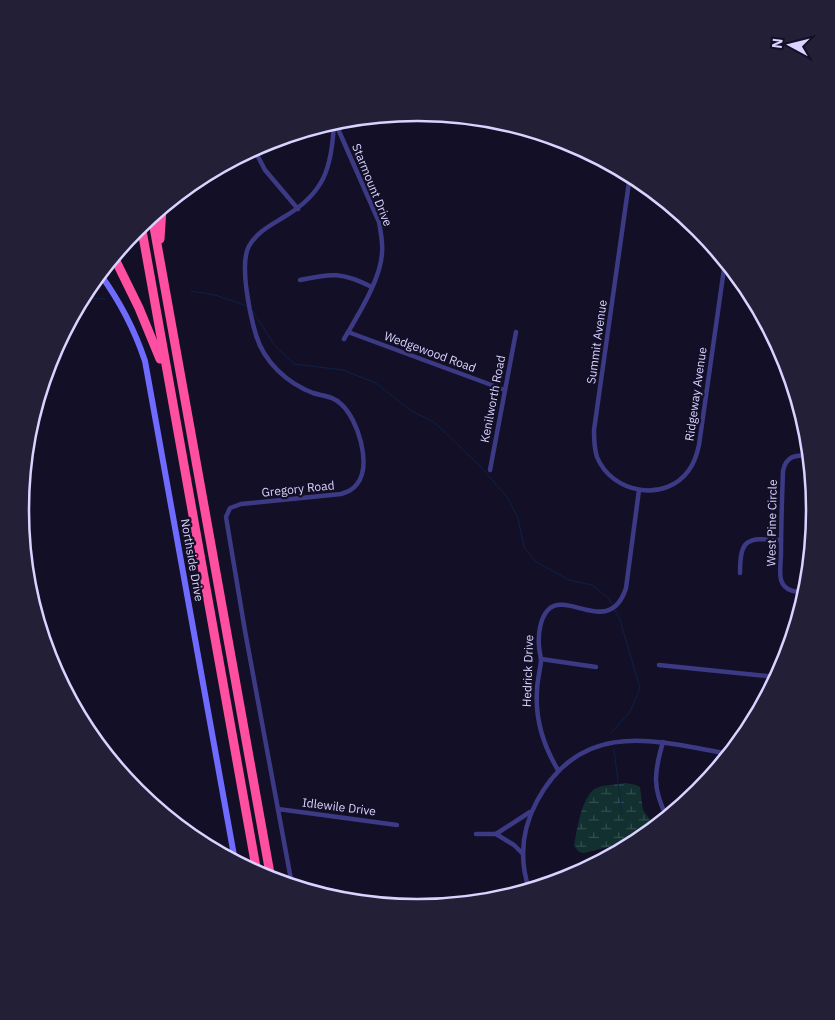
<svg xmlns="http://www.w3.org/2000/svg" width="835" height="1020" viewBox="0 0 835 1020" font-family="'IBM Plex Sans',sans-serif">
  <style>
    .wetland { fill: url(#wetland-marsh) }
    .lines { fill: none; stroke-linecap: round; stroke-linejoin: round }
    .stream { stroke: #0c2248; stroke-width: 1 }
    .street { stroke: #3d3a85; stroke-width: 4.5 }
    .secondary { stroke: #6f6bff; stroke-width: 6 }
    .highway { stroke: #ff4fa3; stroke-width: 9 }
    .labels { text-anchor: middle; stroke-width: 4.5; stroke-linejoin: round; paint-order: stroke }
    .street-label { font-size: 12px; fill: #d9d4ff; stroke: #130f26 }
    .rim { fill: none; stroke: #d9d4ff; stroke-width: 2.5 }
  </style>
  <defs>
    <pattern id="wetland-marsh" width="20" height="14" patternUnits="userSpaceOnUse" patternTransform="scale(1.25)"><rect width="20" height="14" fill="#12302f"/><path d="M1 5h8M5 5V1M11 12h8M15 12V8" fill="none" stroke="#344d4e"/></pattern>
  </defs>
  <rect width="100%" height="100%" fill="#130f26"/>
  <path class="wetland" d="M 626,783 L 636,785 L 640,787 L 643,810 L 655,827 L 630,845 L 616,845 L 584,853 L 579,852 L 574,846 C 577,830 582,791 599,787 C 608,784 617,785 626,783 Z"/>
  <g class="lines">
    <g class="stream">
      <path d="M 191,291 L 215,295 L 247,306"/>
      <path d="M 84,296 L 87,298 L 105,299"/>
      <path d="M 252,310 L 275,346 L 294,364 L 343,370 L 376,383 L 410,410 L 435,423 L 481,467 L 507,497 L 518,518 L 524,547 L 535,561 L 569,580 L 592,585 L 608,598 L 612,604"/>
      <path d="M 20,514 L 25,473 L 39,394"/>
      <path d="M 611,733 L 630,712 L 640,688 L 620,620 L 615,610"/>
      <path d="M 614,749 L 622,814"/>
    </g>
    <g class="street">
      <path d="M 335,122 L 379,222 C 381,233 383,243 382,253 C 381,279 357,317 344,339"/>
      <path d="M 254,149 L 265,170 L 298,209"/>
      <path d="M 630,175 L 594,430 C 594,439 594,448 597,457 C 612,494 666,503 689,470 C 695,462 697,454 699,445 L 725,262"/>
      <path d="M 300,280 C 332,273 342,272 372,287"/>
      <path d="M 348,332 L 505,390"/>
      <path d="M 490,470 L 516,332"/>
      <path d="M 740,573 C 740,537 748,538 781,540"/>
      <path d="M 807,590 C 797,593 785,592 781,580 C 779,572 781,561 781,553 C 781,525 782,498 783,471 C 786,456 796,454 810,456"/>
      <path d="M 541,659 L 596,667"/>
      <path d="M 659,665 L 777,677"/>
      <path d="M 663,742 C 654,772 652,789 667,817"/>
      <path d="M 558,770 C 543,745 535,720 537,691 C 537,681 540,671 541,661 C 541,656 539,651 539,646 C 538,635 540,618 548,610 C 567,590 610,638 626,588 L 639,490"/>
      <path d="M 278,809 L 397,825"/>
      <path d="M 476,834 L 496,834 L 514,845 L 523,854"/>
      <path d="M 496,834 L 530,812"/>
      <path d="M 292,885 L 245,631 L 226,517 L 230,508 L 241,504 L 341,494 C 347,492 353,490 357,484 C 372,465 358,419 341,404 C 333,396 323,396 313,393 C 287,383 264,362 256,335 C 250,315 239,264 249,246 C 257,232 271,225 284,217 C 325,193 332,167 334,122"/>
      <path d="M 529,889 C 519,859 522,829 537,801 C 581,719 654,740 729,754"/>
    </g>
    <path class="secondary" d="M 100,274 C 119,300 135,331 145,361 L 235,861"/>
    <g class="highway">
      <path d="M 152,216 L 271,879"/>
      <path d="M 141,225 L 257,873"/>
      <path d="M 160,239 L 162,208"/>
      <path d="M 114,257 L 139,308 L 160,359"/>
    </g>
  </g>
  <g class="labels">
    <g class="street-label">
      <text transform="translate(372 185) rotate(68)" y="4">Starmount Drive</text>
      <text transform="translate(597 342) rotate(-82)" y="4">Summit Avenue</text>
      <text transform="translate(430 352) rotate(20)" y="4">Wedgewood Road</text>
      <text transform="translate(696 394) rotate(-82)" y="4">Ridgeway Avenue</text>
      <text transform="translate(493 399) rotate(-79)" y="4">Kenilworth Road</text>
      <text transform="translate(298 489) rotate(-6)" y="4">Gregory Road</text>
      <text transform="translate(772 523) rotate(-89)" y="4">West Pine Circle</text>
      <text transform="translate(192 560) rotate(80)" y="4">Northside Drive</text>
      <text transform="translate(528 671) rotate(-88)" y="4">Hedrick Drive</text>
      <text transform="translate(339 807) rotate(7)" y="4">Idlewile Drive</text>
    </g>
  </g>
  <path d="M0 0H835V1020H0ZM417 121H418A388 388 0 0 1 806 509V511A388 388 0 0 1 418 899H417A388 388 0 0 1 29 511V509A388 388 0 0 1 417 121Z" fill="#231f37" fill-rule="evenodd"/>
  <path class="rim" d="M417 121H418A388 388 0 0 1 806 509V511A388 388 0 0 1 418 899H417A388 388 0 0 1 29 511V509A388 388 0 0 1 417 121Z"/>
  <g transform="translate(790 45) rotate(277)" stroke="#130f26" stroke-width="4" paint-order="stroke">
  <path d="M0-4L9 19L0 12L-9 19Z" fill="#d9d4ff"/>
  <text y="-8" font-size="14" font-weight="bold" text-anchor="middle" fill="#d9d4ff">N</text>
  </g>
</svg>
